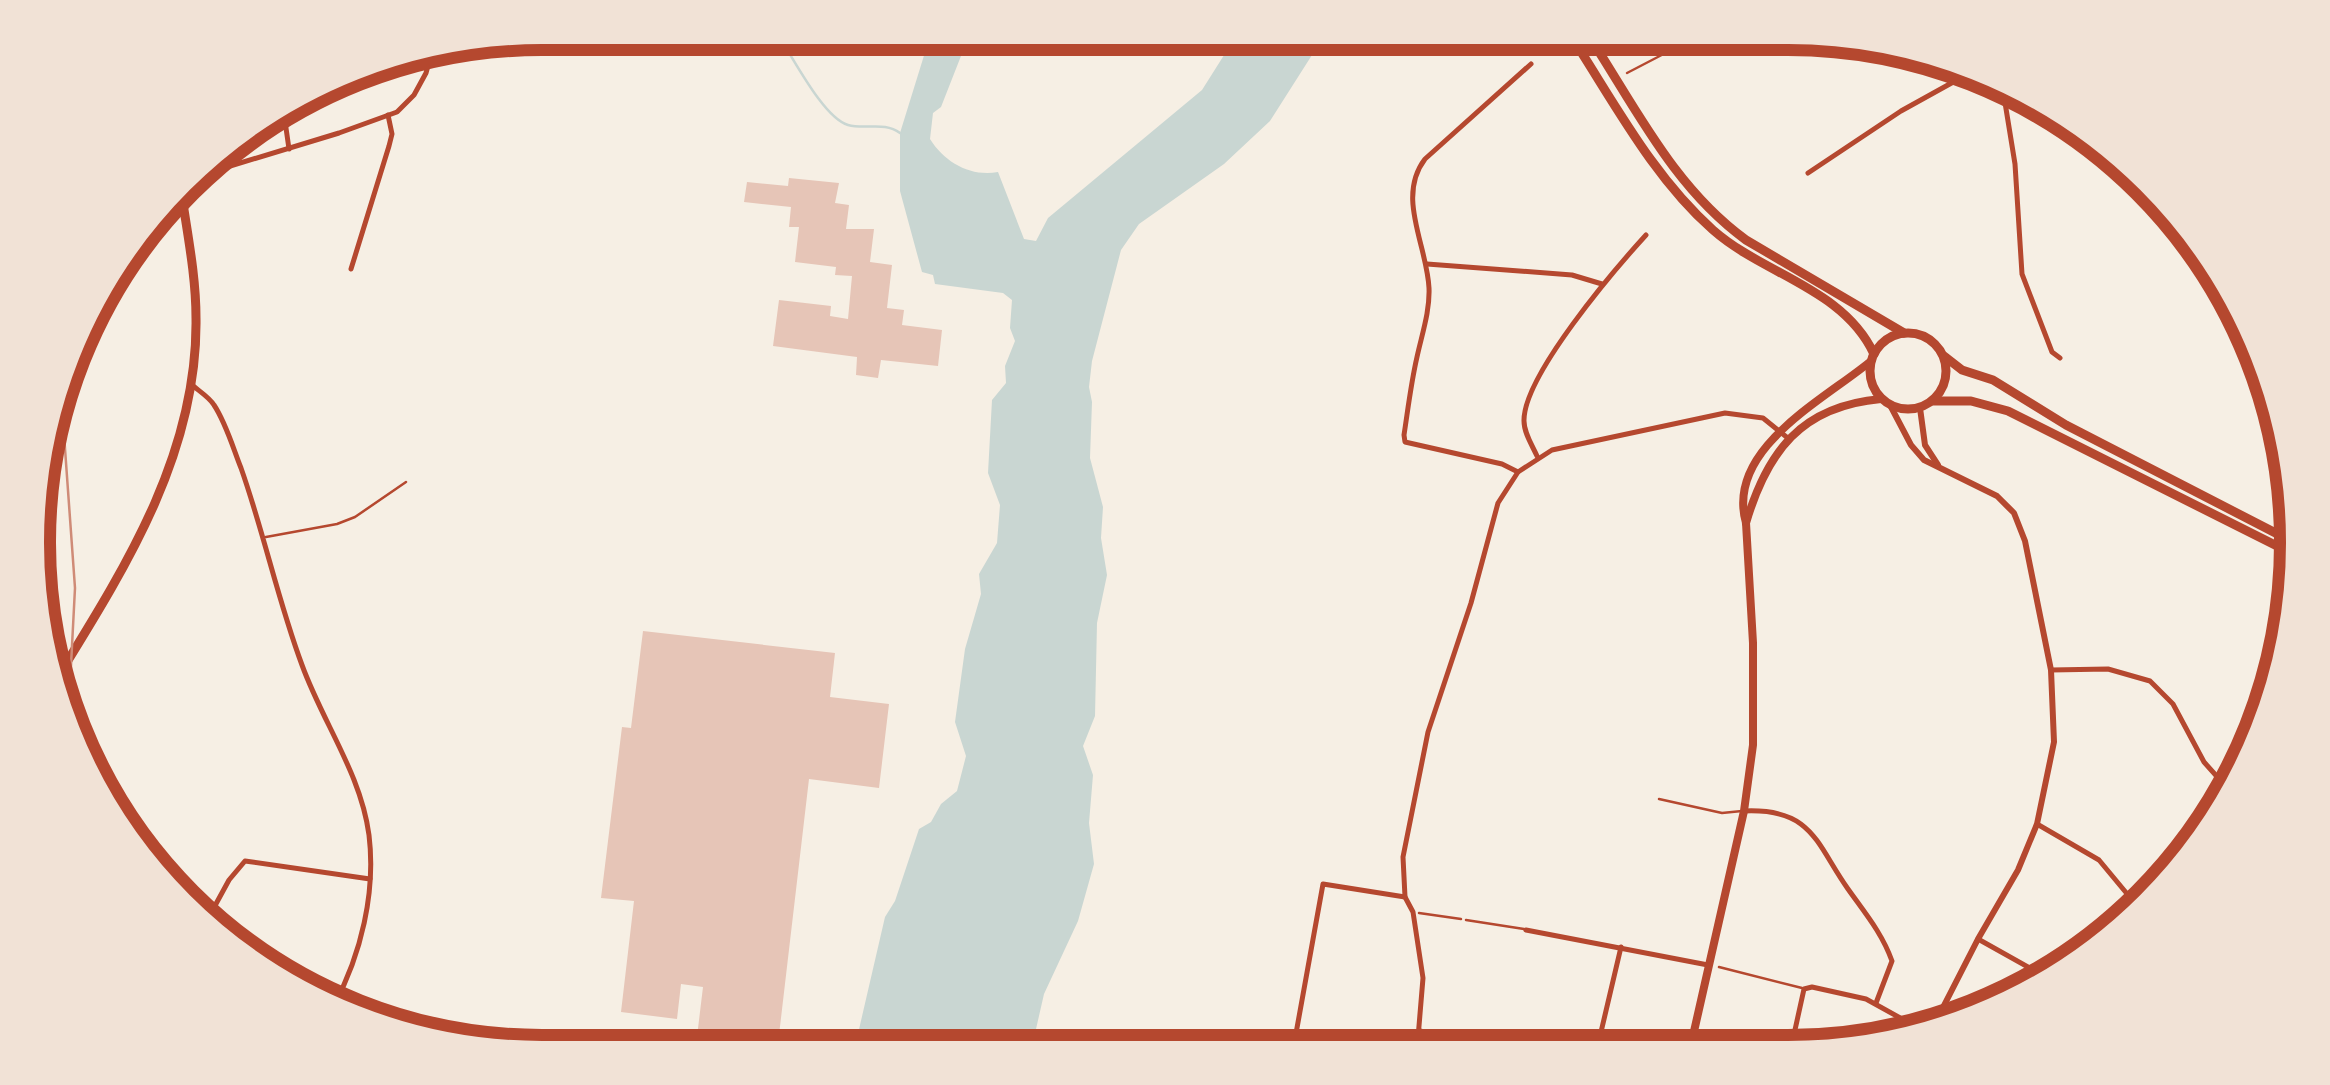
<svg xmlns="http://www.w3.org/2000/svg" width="2330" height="1085" viewBox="0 0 2330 1085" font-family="'Asap Condensed',sans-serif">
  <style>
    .water { fill: #c9d6d2 }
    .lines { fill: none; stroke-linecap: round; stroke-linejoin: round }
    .stream { stroke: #c9d6d2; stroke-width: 2.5 }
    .building { fill: #e6c5b7 }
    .path { stroke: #b5482f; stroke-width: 2.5 }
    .service { stroke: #b5482f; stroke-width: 2.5 }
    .minor { stroke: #b5482f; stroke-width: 5 }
    .tertiary { stroke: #b5482f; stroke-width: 6 }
    .secondary { stroke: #b5482f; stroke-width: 8 }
    .primary { stroke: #b5482f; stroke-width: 9 }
    .rail { stroke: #cf8b77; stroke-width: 2.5 }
    .rim { fill: none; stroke: #b5482f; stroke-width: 12 }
  </style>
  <rect width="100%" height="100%" fill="#f6efe4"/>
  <path class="water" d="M 931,33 L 970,33 L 941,107 L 933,113 L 930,139 C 945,163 971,177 998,172 L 1024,239 L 1036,241 L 1048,218 L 1202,90 L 1238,33 L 1326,33 L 1270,121 L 1224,164 L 1139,224 L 1121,250 L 1092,361 L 1089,387 L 1092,402 L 1090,458 L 1103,507 L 1101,538 L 1107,575 L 1097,623 L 1095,716 L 1083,746 L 1093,775 L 1089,823 L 1094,864 L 1078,921 L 1044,994 L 1031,1051 L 854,1051 L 885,917 L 895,901 L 919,829 L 931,822 L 941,804 L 957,791 L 966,756 L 955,722 L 965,649 L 981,594 L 979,574 L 997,543 L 1000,505 L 988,473 L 992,400 L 1006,383 L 1005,366 L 1015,341 L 1010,328 L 1012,300 L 1003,293 L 935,284 L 933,275 L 922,272 L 900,191 L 900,133 Z"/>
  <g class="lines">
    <path class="stream" d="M 780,33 L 781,40 C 795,61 824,118 848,125 C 866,130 884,121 900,133"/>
  </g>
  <g class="building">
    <path d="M 789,178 L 839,183 L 835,203 L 849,205 L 846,229 L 874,229 L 870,262 L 892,265 L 887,308 L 904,310 L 902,325 L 942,330 L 938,366 L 881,360 L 878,378 L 856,375 L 857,357 L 773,346 L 779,300 L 831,306 L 830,316 L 848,319 L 852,276 L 835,275 L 836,267 L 795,262 L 799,227 L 789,227 L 791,207 L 744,202 L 747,182 L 788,186 Z"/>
    <path d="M 643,631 L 835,653 L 830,697 L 889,704 L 879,788 L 809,779 L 777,1052 L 651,1052 L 652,1040 L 696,1045 L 703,987 L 681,984 L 677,1019 L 621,1012 L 634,901 L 601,898 L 622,727 L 631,728 Z"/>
  </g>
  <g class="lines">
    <g class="path">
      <path d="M 1627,73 L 1704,33"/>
      <path d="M 1419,913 L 1461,919"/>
    </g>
    <g class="service">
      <path d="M 266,537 L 337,524 L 355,517 L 406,482"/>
      <path d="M 1659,799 L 1722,813 L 1742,811"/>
      <path d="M 1466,920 L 1524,929"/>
      <path d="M 1719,967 L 1802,988"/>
    </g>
    <g class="minor">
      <path d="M 2002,84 L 2015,164 L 2022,274 L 2052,352 L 2060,358"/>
      <path d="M 284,114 L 289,149"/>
      <path d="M 1808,173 L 1901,111 L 1975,70"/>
      <path d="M 191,178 L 339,133 L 397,112 L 414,95 L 426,73 L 432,51"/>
      <path d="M 1427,264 L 1572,275 L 1602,284"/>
      <path d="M 351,269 L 389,146 L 392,134 L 388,115"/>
      <path d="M 192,385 C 199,391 209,397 214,405 C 226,423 233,448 241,468 C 264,533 278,601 302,665 C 323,723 361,774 369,835 C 376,892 361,955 334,1005"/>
      <path d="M 1537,456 C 1532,445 1524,433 1524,421 C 1523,376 1615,269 1646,235"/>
      <path d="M 1518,472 L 1502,464 L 1405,442 L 1404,435 C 1408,409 1411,383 1417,357 C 1422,334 1430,311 1429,288 C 1427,245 1396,197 1425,159 L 1531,64"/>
      <path d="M 2051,670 L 2108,669 L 2150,681 L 2173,704 L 2204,762 L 2229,790"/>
      <path d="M 1744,811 C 1813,808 1816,844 1848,889 C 1865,913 1882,933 1892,961 L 1876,1003"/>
      <path d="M 2037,824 L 2099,860 L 2138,907"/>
      <path d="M 205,924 L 229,880 L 245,861 L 370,879"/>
      <path d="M 1526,930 L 1708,965"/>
      <path d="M 1978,939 L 2046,977"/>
      <path d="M 1421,1031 L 1467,1049"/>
      <path d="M 1791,1048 L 1804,989 L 1812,987 L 1866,999 L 1922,1030"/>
      <path d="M 1597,1049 L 1621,947"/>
      <path d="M 1293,1050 L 1323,884 L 1405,897"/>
      <path d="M 1417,1050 L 1423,978 L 1413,912 L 1405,897 L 1403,857 L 1428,732 L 1471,603 L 1498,503 L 1518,472 L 1552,450 L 1725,413 L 1763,418 L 1789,439"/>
    </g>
    <g class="tertiary">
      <path d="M 1890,405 L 1911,445 L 1924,460 L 1997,496 L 2014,513 L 2025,541 L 2051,670 L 2054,742 L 2037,824 L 2018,870 L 1978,939 L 1933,1027"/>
      <path d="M 1920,408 L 1925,445 L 1938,465"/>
    </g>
    <g class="secondary">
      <path d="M 1746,523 C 1767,452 1801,406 1881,399"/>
      <path d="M 1690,1049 L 1744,811 L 1753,745 L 1753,643 L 1746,523 C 1725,449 1824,400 1871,361"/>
    </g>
    <g class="primary">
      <path d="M 1569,33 C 1613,100 1652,176 1713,230 C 1764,275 1843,288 1874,354"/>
      <path d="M 1587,33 C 1635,106 1673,187 1746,240 L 1904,333"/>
      <circle cx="1908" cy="371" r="38"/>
      <path d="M 1944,356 L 1962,370 L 1993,380 L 2066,425 L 2297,544"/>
      <path d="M 1933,401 L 1971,401 L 2008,411 L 2295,555"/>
      <path d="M 59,675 C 127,565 198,452 196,318 C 196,275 187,232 181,190"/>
    </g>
    <path class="rail" d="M 61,393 L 75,588 L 69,704"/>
  </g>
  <path d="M0 0H2330V1085H0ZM542 50H1788A492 492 0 0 1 2280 542V543A492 492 0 0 1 1788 1035H542A492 492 0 0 1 50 543V542A492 492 0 0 1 542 50Z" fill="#f1e2d6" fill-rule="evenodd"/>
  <path class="rim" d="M542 50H1788A492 492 0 0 1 2280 542V543A492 492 0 0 1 1788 1035H542A492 492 0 0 1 50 543V542A492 492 0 0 1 542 50Z"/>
</svg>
